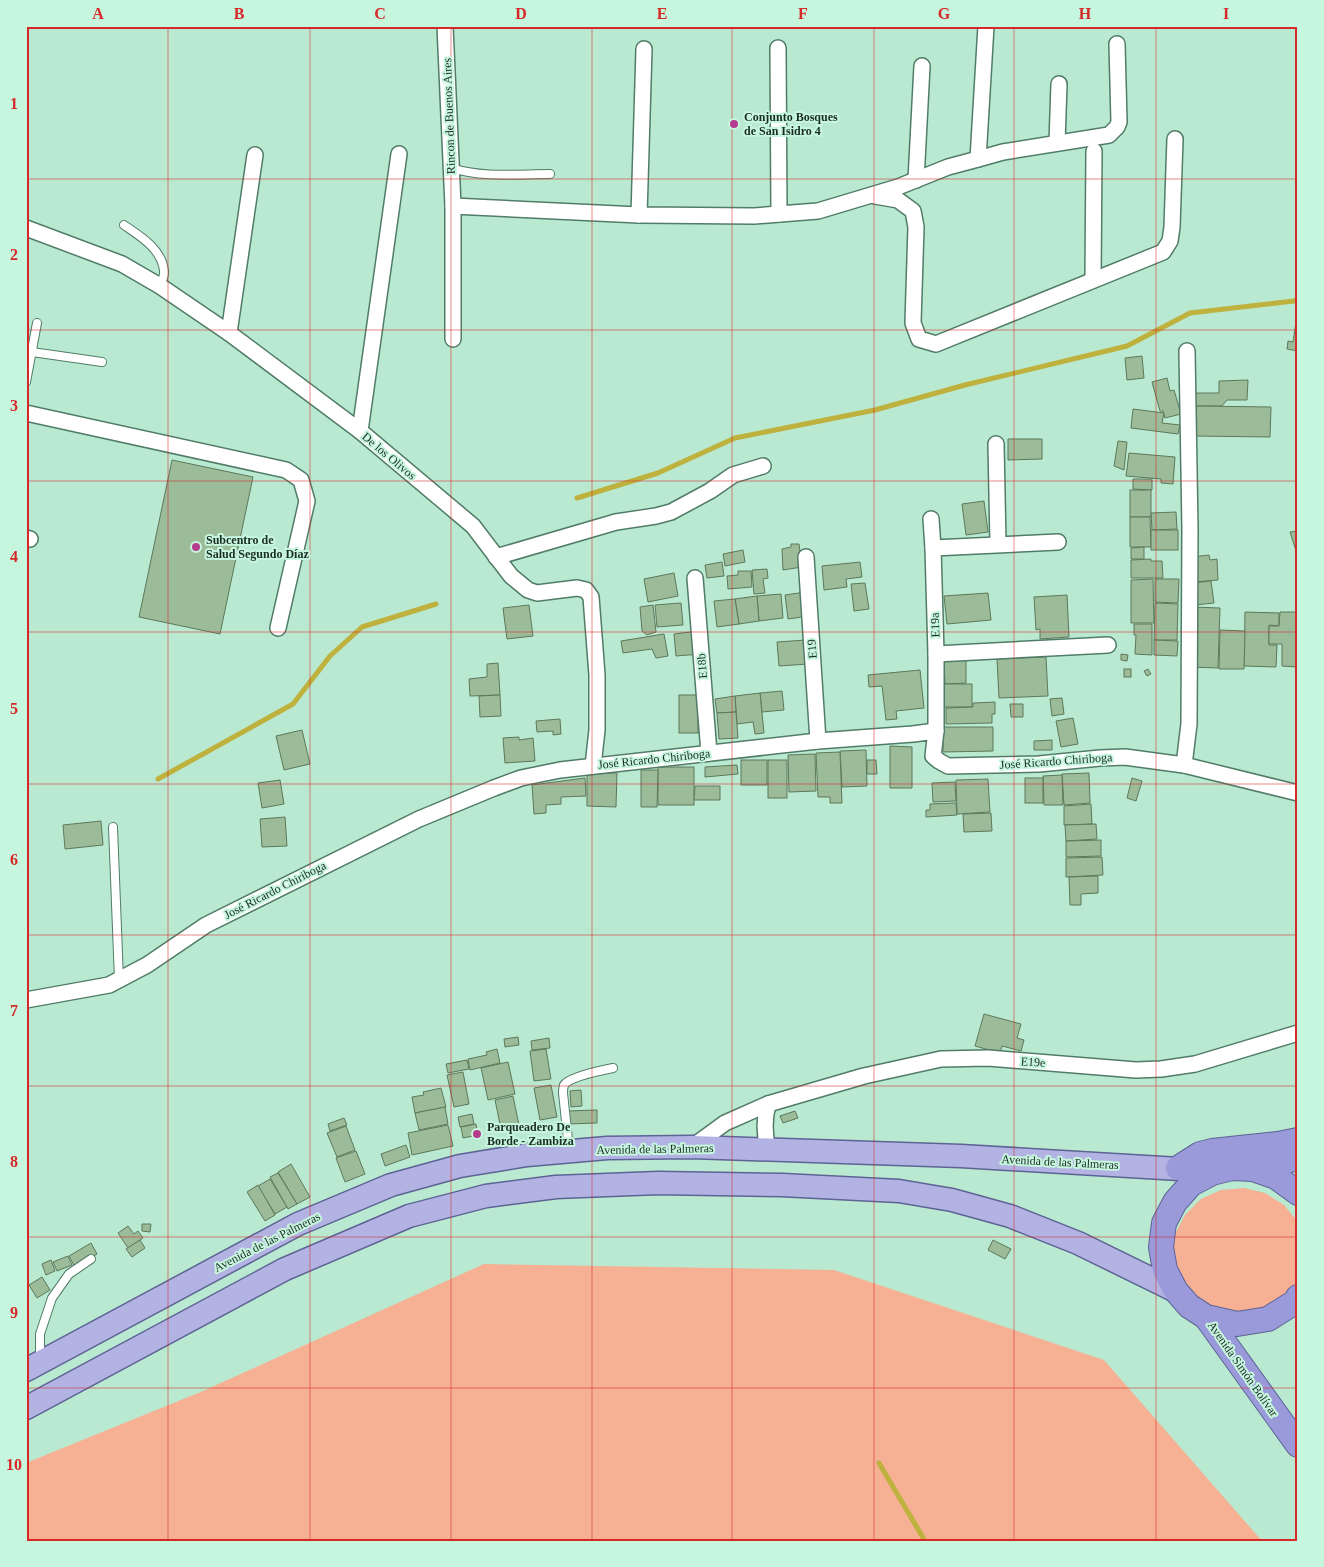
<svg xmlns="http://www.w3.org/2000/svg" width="1324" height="1567" viewBox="0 0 1324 1567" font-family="'Times New Roman',serif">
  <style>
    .green { fill: #f6b094 }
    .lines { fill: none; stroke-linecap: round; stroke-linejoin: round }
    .stream { stroke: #beb13e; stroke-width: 5 }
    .building { fill: #9cbb99; stroke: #5c795a }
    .service-casing { stroke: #517c67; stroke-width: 10 }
    .minor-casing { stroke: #517c67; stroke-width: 18 }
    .primary-casing { stroke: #5d6394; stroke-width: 25 }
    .trunk-casing { stroke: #5d6394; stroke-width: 26 }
    .service { stroke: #fff; stroke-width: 8 }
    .minor { stroke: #fff; stroke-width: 15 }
    .primary { stroke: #b3b3e3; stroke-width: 22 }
    .trunk { stroke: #9a9ada; stroke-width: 24 }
    .grid { fill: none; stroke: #d62828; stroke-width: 1; stroke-opacity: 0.55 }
    .poi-dot { fill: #b53b8d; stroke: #c7f6de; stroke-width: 2 }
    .labels { text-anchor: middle; stroke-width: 4; stroke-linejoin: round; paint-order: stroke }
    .street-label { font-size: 12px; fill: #1b2d25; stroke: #c7f6de }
    .poi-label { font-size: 12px; font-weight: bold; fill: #1b2d25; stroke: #c7f6de; text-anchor: start }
    .neatline { fill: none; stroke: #d62828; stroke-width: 2 }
    .grid-label { font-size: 16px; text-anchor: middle; font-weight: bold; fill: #d62828 }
  </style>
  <rect width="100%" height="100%" fill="#bae9d1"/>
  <g class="green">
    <path d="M 1244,1188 L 1265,1193 L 1284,1205 L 1298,1222 L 1298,1288 L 1246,1322 L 1186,1297 L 1171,1256 L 1175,1234 L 1185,1215 L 1201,1199 L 1221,1190 Z"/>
    <path d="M 484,1264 L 834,1270 L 1104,1360 L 1262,1541 L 26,1541 L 26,1463 L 203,1391 Z"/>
  </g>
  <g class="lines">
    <g class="stream">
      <path d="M 577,498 L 658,473 L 735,438 L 875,410 L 965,385 L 1127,346 L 1190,313 L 1294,301 L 1298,299"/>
      <path d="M 158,779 L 293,704 L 330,656 L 362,627 L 436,604"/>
      <path d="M 879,1463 L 925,1541"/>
    </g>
  </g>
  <g class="building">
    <path d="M 1297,316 L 1298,316 L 1298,351 L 1287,349 L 1288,341 L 1293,342 Z"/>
    <path d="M 1142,356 L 1144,378 L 1127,380 L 1125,358 Z"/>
    <path d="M 1167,378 L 1170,391 L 1174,390 L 1181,414 L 1165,418 L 1163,411 L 1160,411 L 1152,382 Z"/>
    <path d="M 1248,380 L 1247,400 L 1227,400 L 1222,406 L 1194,406 L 1194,393 L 1219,393 L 1219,381 Z"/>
    <path d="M 1195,406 L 1271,407 L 1270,437 L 1194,436 Z"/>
    <path d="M 1133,409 L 1164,413 L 1162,423 L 1180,425 L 1178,434 L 1131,428 Z"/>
    <path d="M 1008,439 L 1042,439 L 1042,459 L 1008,460 Z"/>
    <path d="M 1118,441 L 1127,442 L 1124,470 L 1114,466 Z"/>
    <path d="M 1129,453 L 1175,457 L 1173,484 L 1161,483 L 1161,479 L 1126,476 Z"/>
    <path d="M 172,460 L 253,477 L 220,634 L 139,617 Z"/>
    <path d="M 1133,479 L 1152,479 L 1152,490 L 1133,489 Z"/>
    <rect x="1130" y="490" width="21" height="27"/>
    <path d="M 984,501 L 988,532 L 966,535 L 962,504 Z"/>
    <path d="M 1176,512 L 1177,529 L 1152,530 L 1151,513 Z"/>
    <path d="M 1130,517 L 1150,517 L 1151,547 L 1130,547 Z"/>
    <rect x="1151" y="530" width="27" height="20"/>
    <path d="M 1298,531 L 1298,557 L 1290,532 Z"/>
    <path d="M 791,544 L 799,544 L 802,567 L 783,570 L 782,549 L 791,547 Z"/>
    <path d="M 1144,547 L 1144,559 L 1131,559 L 1131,548 Z"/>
    <path d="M 743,550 L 745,562 L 725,566 L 723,554 Z"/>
    <path d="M 1209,555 L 1210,560 L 1217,559 L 1218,580 L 1194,582 L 1192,557 Z"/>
    <path d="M 1151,559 L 1151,561 L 1162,561 L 1163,578 L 1131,578 L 1131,560 Z"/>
    <path d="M 722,562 L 724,576 L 707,578 L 705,565 Z"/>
    <path d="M 860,562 L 862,577 L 846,579 L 847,587 L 824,590 L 822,566 Z"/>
    <path d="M 767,569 L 768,578 L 763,579 L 765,593 L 754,594 L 752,570 Z"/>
    <path d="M 738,571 L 751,571 L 752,587 L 728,589 L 727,576 L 738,575 Z"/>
    <path d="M 674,573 L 678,596 L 648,602 L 644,579 Z"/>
    <path d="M 1153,579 L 1154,623 L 1131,623 L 1131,580 Z"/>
    <path d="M 1155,579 L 1179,579 L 1178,603 L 1155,602 Z"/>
    <path d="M 1211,581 L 1214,603 L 1195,605 L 1193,583 Z"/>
    <path d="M 865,583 L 869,609 L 854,611 L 851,584 Z"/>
    <path d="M 806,592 L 809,616 L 788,619 L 785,595 Z"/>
    <path d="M 988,593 L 991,620 L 947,624 L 944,596 Z"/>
    <path d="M 781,594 L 783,618 L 759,621 L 757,596 Z"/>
    <path d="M 1067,595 L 1069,637 L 1040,639 L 1040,629 L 1036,630 L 1034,597 Z"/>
    <path d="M 757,596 L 759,621 L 739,624 L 735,599 Z"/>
    <path d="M 735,599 L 739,624 L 717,627 L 714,601 Z"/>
    <path d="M 681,603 L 683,625 L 657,627 L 655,605 Z"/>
    <path d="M 1155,603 L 1178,604 L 1177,640 L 1154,640 Z"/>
    <path d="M 529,605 L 533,636 L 507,639 L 503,608 Z"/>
    <path d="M 653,605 L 656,632 L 647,635 L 642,631 L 640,607 Z"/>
    <path d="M 1192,607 L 1220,608 L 1218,668 L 1190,667 Z"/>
    <path d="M 1245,612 L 1279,613 L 1279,626 L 1269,625 L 1269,645 L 1277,645 L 1276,667 L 1244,666 Z"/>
    <path d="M 1280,612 L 1298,612 L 1298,667 L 1282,666 L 1282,644 L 1269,644 L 1269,626 L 1279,626 Z"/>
    <path d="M 1134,624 L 1152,624 L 1152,655 L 1135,654 L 1136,635 L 1134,635 Z"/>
    <path d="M 1220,630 L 1245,631 L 1244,669 L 1219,669 Z"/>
    <path d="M 698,631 L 701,654 L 676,656 L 674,634 Z"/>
    <path d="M 664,634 L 668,656 L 656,658 L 652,649 L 623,653 L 621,641 Z"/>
    <path d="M 806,640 L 808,664 L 779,666 L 777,642 Z"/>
    <path d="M 1154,640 L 1178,641 L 1177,656 L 1154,655 Z"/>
    <path d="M 1121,654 L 1128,655 L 1127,661 L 1121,660 Z"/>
    <path d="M 1046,657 L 1048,696 L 999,698 L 997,659 Z"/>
    <path d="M 966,659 L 966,683 L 945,684 L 944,660 Z"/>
    <path d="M 498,663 L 500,695 L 470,696 L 469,679 L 487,677 L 487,664 Z"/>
    <rect x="1124" y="669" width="7" height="8"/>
    <path d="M 1148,669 L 1151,674 L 1147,676 L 1144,671 Z"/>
    <path d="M 920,670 L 924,708 L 896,711 L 897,719 L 886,720 L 882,686 L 869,687 L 868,675 Z"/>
    <rect x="942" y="684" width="30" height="23"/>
    <path d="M 782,691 L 784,710 L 762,712 L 760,693 Z"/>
    <path d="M 760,693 L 764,733 L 755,734 L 753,722 L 737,724 L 735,696 Z"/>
    <path d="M 500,695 L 501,716 L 480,717 L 479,696 Z"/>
    <rect x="679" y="695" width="19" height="38"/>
    <path d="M 735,696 L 736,712 L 717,713 L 715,699 Z"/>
    <path d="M 1062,698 L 1064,714 L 1052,716 L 1050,699 Z"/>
    <path d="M 995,702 L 995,714 L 992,714 L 992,723 L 946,724 L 946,708 L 973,707 L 973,703 Z"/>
    <path d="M 1010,704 L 1023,704 L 1023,717 L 1011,717 Z"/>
    <path d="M 736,712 L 738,738 L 719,739 L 717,713 Z"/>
    <path d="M 1073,718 L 1078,744 L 1061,747 L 1056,721 Z"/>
    <path d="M 560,719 L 561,734 L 553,735 L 553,731 L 537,732 L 536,721 Z"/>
    <path d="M 943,727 L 993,727 L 993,751 L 943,752 Z"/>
    <path d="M 302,730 L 310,764 L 284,770 L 276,736 Z"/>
    <path d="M 519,737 L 519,740 L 533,738 L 535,761 L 505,763 L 503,738 Z"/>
    <path d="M 1052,740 L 1052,750 L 1034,750 L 1034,741 Z"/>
    <path d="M 890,746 L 912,747 L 912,788 L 890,788 Z"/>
    <path d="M 866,750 L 867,786 L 842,787 L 840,751 Z"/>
    <path d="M 840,752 L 842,803 L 830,803 L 830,797 L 818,797 L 816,753 Z"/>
    <path d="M 815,754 L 816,791 L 789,792 L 788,755 Z"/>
    <rect x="741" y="760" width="26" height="25"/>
    <rect x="768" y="760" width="19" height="38"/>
    <path d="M 867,760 L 876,760 L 877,774 L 867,774 Z"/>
    <path d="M 737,765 L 738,774 L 705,777 L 705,767 Z"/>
    <rect x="658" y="767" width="36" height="38"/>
    <path d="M 641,770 L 658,770 L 657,807 L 641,807 Z"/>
    <path d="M 587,773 L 617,773 L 616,807 L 587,806 Z"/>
    <path d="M 1089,773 L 1090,803 L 1064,805 L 1062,774 Z"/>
    <path d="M 1062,775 L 1063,805 L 1044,805 L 1043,776 Z"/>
    <path d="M 585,778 L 586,796 L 561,797 L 561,804 L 546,805 L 546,813 L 534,814 L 532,785 Z"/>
    <rect x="1025" y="778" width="18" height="25"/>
    <path d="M 1132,778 L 1142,781 L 1136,801 L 1127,798 Z"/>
    <path d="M 988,779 L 990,812 L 957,814 L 956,780 Z"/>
    <path d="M 280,780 L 284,804 L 262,808 L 258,783 Z"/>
    <path d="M 955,782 L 956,801 L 933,802 L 932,783 Z"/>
    <path d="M 695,786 L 720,786 L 720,800 L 694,800 Z"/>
    <path d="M 956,803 L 957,815 L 926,817 L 926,810 L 930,810 L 930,804 Z"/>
    <path d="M 1091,804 L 1092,824 L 1064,825 L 1064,806 Z"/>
    <path d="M 991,813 L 992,831 L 964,832 L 963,814 Z"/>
    <path d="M 285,817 L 287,846 L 262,847 L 260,819 Z"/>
    <path d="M 101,821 L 103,845 L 65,849 L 63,825 Z"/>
    <path d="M 1096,824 L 1097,839 L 1066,841 L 1065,825 Z"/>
    <path d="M 1101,840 L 1101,856 L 1066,857 L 1066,841 Z"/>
    <path d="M 1102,857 L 1103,875 L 1066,877 L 1066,858 Z"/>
    <path d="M 1098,876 L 1098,893 L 1081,894 L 1081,905 L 1070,905 L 1069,877 Z"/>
    <path d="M 984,1014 L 1021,1024 L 1017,1038 L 1024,1040 L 1021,1051 L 1002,1046 L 1000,1053 L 975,1046 Z"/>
    <path d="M 518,1037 L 519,1045 L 505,1047 L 504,1039 Z"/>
    <path d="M 549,1038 L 550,1048 L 532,1050 L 531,1041 Z"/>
    <path d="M 497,1049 L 500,1063 L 470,1070 L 468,1059 L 487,1055 L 486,1052 Z"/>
    <path d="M 546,1049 L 551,1079 L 534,1081 L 530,1051 Z"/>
    <path d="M 467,1060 L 469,1069 L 448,1073 L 446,1064 Z"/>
    <path d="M 508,1062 L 515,1094 L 488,1100 L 481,1068 Z"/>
    <path d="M 463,1072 L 469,1104 L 454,1107 L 447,1075 Z"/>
    <path d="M 551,1085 L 557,1117 L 540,1120 L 534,1088 Z"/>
    <path d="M 441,1088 L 446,1107 L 415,1113 L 412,1097 L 424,1095 L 423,1092 Z"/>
    <path d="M 581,1090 L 582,1106 L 571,1107 L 570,1091 Z"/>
    <path d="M 513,1096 L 519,1125 L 501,1129 L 495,1100 Z"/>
    <path d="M 445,1107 L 448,1124 L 419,1130 L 415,1113 Z"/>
    <path d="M 597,1110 L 597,1123 L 568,1124 L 567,1111 Z"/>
    <path d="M 795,1111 L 798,1118 L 783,1123 L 780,1116 Z"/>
    <path d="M 472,1114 L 474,1124 L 460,1127 L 458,1117 Z"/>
    <path d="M 344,1118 L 347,1125 L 330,1131 L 328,1124 Z"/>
    <path d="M 476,1124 L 478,1135 L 463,1138 L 461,1127 Z"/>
    <path d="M 448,1125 L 453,1146 L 412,1155 L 408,1133 Z"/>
    <path d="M 346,1126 L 355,1150 L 337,1157 L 327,1133 Z"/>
    <path d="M 406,1145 L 410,1157 L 385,1166 L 381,1154 Z"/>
    <path d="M 356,1151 L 365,1174 L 345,1182 L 336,1158 Z"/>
    <path d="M 291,1164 L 310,1197 L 297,1204 L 278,1172 Z"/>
    <path d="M 278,1173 L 297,1204 L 288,1209 L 270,1177 Z"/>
    <path d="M 270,1179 L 287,1207 L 275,1214 L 258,1186 Z"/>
    <path d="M 258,1185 L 275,1215 L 265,1221 L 247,1192 Z"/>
    <path d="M 142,1224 L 151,1224 L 150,1232 L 142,1231 Z"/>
    <path d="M 128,1226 L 134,1234 L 138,1231 L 143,1238 L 128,1248 L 118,1233 Z"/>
    <path d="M 140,1240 L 145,1248 L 132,1257 L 126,1249 Z"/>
    <path d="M 993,1240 L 1011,1249 L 1005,1259 L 988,1250 Z"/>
    <path d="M 91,1243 L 97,1254 L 75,1267 L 69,1256 Z"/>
    <path d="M 68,1256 L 72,1265 L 57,1271 L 53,1262 Z"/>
    <path d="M 51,1260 L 55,1271 L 46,1275 L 42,1264 Z"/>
    <path d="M 42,1277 L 50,1290 L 37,1298 L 29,1285 Z"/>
  </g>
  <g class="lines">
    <defs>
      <g id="service">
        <path d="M 451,168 C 483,178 517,174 550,174"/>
        <path d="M 124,225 C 140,236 162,249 164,271 C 165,276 161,282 160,286"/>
        <path d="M 32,352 L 102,362"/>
        <path d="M 26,382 L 37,323"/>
        <path d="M 113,827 L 119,980"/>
        <path d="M 569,1149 L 563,1093 C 563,1091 563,1088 564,1085 C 569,1077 603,1070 613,1068"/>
        <path d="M 40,1358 L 40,1334 L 52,1298 L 69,1274 L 91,1259"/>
      </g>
      <g id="minor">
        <path d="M 445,26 L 453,206 L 453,339"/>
        <path d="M 778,48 L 779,214"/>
        <path d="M 1057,143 L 1059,84"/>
        <path d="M 978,159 L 986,26"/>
        <path d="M 916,180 L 922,66"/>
        <path d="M 875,196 L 898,200 L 913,211 L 916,227 L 913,323 L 919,339 L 936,344 L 1163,252 L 1170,241 L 1172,227 L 1175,139"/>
        <path d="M 453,206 L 639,215 L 754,216 L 818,211 L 898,187 L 948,167 L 978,159 L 1003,152 L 1109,135 L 1117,127 L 1119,122 L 1117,44"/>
        <path d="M 639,215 L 644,49"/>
        <path d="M 26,228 L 122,264 L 160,286 L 229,333 L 360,431 L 473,526 L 511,576 L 528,590 L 537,593 L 577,588 L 586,590 L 591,597 L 597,675 L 597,730 L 593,766"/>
        <path d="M 1093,280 L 1094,151"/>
        <path d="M 229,333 L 255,155"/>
        <path d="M 26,413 L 286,470 L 301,480 L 307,501 L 278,628"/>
        <path d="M 360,431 L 399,154"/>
        <path d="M 996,444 L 998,544"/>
        <path d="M 931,519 L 933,548 L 936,654 L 936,731"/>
        <path d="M 26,538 L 30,539"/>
        <path d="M 933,548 L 1058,542"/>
        <path d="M 496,557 L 616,522 L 656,516 L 671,512 L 710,491 L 733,475 L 763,466"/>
        <path d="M 806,557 L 818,741"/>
        <path d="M 695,578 L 709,753"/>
        <path d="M 936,654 L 1108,645"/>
        <path d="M 1184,765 L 1189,724 L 1190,529 L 1187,351"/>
        <path d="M 26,1000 L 109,985 L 147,965 L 206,925 L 419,819 L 494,788 L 521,778 L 560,770 L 818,741 L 913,734 L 936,731 L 933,756 L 939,761 L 948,766 L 1039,764 L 1100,758 L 1125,757 L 1184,765 L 1298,793"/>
        <path d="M 692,1147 L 725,1123 L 768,1104 L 864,1076 L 941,1059 L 988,1058 L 1136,1070 L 1161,1069 L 1195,1064 L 1298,1033"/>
        <path d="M 768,1149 C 764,1133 764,1119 768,1104"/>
      </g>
      <g id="primary">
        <path d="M 26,1370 L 298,1224 L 391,1185 L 460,1166 L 527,1155 L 607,1148 L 692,1147 L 961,1156 L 1196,1170"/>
        <path d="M 26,1408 L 285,1269 L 409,1216 L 486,1196 L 556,1187 L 658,1183 L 782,1185 L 899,1191 L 952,1200 L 1010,1216 L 1078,1243 L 1176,1291"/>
      </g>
      <g id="trunk">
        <path d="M 1178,1168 L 1200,1154 L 1212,1151 L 1278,1144 L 1298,1140"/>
        <path d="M 1253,1169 L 1298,1158"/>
        <path d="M 1298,1193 L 1276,1177 L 1253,1169 L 1232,1168 L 1212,1173 L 1191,1184 L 1175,1202 L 1164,1223 L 1161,1247 L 1165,1270 L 1176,1291 L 1189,1306 L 1206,1317 L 1237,1324 L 1268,1319 L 1295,1302 L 1298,1297"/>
        <path d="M 1206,1317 L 1298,1445"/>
      </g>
    </defs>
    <use href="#service" class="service-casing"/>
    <use href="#minor" class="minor-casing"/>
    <use href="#primary" class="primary-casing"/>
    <use href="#trunk" class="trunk-casing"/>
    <use href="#service" class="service"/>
    <use href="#minor" class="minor"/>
    <use href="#primary" class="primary"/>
    <use href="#trunk" class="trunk"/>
  </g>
  <path class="grid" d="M 168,26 L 168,1541M 310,26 L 310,1541M 451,26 L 451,1541M 592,26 L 592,1541M 732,26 L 732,1541M 874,26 L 874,1541M 1014,26 L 1014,1541M 1156,26 L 1156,1541M 26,179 L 1298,179M 26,330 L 1298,330M 26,481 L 1298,481M 26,632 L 1298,632M 26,784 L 1298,784M 26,935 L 1298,935M 26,1086 L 1298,1086M 26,1237 L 1298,1237M 26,1388 L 1298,1388"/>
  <g class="poi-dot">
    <circle cx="734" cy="124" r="5"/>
    <circle cx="196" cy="547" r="5"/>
    <circle cx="477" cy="1134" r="5"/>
  </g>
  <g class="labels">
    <g class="street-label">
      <text transform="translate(449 116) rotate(-92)" y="4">Rincon de Buenos Aires</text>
      <text transform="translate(389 456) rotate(40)" y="4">De los Olivos</text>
      <text transform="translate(935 625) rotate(-92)" y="4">E19a</text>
      <text transform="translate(812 649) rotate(-94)" y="4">E19</text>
      <text transform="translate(702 666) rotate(-95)" y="4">E18b</text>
      <text transform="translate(654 759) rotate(-6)" y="4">José Ricardo Chiriboga</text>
      <text transform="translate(1056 761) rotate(-4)" y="4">José Ricardo Chiriboga</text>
      <text transform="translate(275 890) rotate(-27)" y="4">José Ricardo Chiriboga</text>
      <text transform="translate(1033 1062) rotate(4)" y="4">E19e</text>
      <text transform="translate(655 1149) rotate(-1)" y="4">Avenida de las Palmeras</text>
      <text transform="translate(1060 1162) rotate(3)" y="4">Avenida de las Palmeras</text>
      <text transform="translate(267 1242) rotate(-27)" y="4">Avenida de las Palmeras</text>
      <text transform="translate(1243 1369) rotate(55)" y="4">Avenida Simón Bolívar</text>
    </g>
    <g class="poi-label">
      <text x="744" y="121">Conjunto Bosques<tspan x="744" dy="14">de San Isidro 4</tspan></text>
      <text x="206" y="544">Subcentro de<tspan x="206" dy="14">Salud Segundo Díaz</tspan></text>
      <text x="487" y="1131">Parqueadero De<tspan x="487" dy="14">Borde - Zambiza</tspan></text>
    </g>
  </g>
  <rect width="1324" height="1567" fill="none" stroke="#c7f6de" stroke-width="55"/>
  <rect x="28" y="28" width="1268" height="1512" class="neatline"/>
  <g class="grid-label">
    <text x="98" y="19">A</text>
    <text x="239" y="19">B</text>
    <text x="380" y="19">C</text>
    <text x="521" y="19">D</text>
    <text x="662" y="19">E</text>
    <text x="803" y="19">F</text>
    <text x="944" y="19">G</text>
    <text x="1085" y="19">H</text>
    <text x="1226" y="19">I</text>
    <text x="14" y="109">1</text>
    <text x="14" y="260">2</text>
    <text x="14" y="411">3</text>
    <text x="14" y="562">4</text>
    <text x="14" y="714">5</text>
    <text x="14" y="865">6</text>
    <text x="14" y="1016">7</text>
    <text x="14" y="1167">8</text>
    <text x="14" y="1318">9</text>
    <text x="14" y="1470">10</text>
  </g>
</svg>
